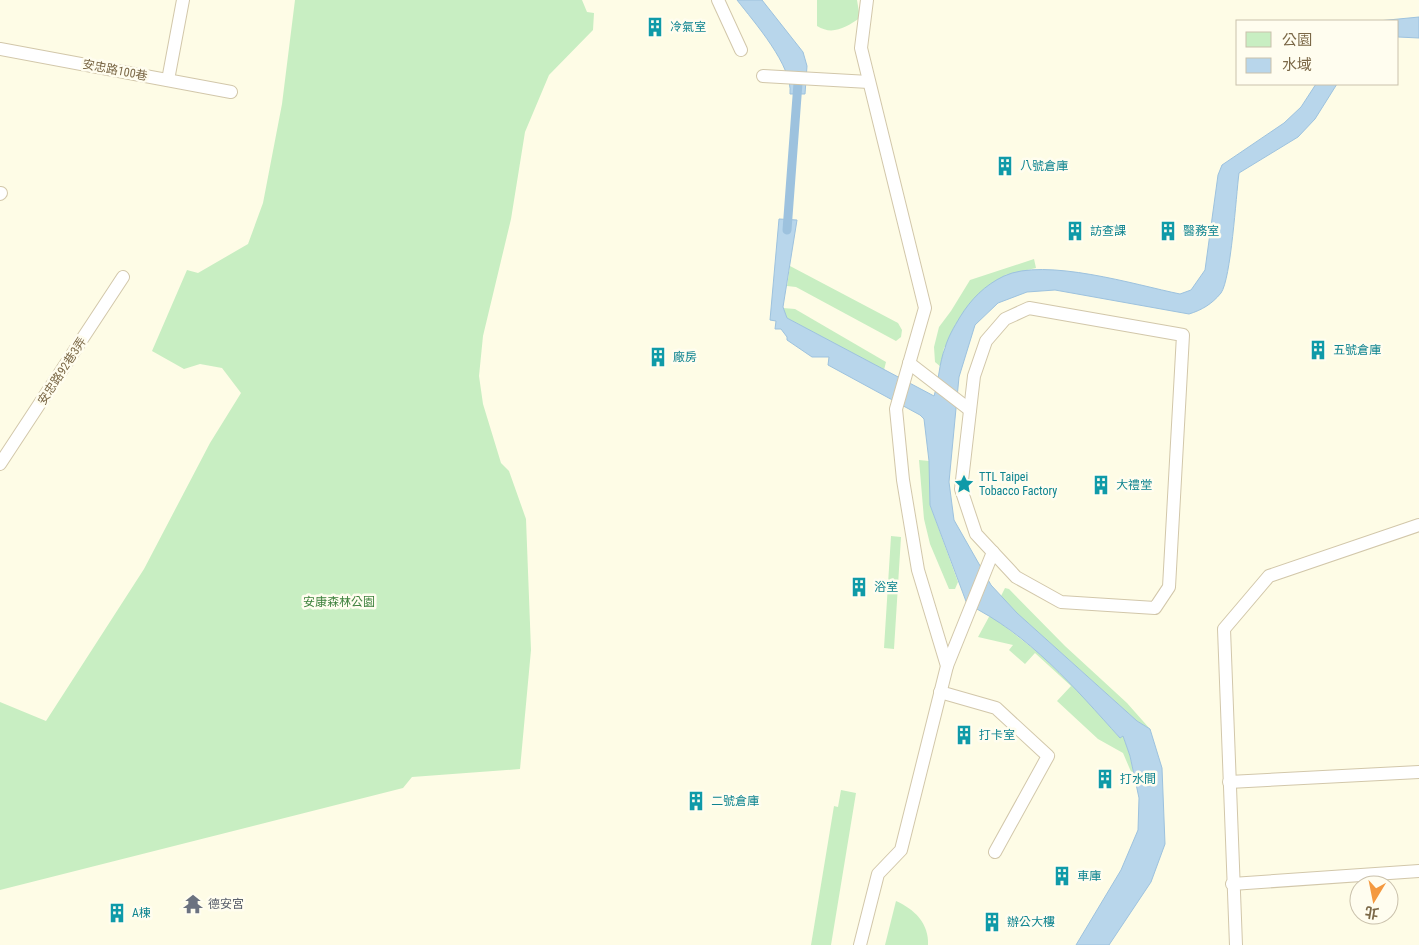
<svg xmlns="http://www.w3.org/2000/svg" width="1419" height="945" viewBox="0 0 1419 945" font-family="'Roboto Condensed','Noto Sans TC',sans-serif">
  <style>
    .green { fill: #c8eec2 }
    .water { fill: #b8d6eb; stroke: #9dc2de }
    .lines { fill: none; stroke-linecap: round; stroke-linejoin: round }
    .stream { stroke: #9dc2de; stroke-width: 9 }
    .service-casing { stroke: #d2c7aa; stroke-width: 14 }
    .service { stroke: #fff; stroke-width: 12 }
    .labels { text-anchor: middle; stroke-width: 5; stroke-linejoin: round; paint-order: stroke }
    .culture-label { font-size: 12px; fill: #0d838f; stroke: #fffdef; text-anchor: start }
    .street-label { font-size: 12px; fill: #7b6847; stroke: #fffdef }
    .park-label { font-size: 12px; fill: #3f823e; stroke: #fffdef }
    .worship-label { font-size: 12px; fill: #5b616d; stroke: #fffdef; text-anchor: start }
  </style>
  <rect width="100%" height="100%" fill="#fefce6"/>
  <g class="green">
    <path d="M 295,0 L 582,0 L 587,12 L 594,13 L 593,30 L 549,75 L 525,132 L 511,219 L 483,336 L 479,376 L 483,404 L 501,463 L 509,471 L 526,519 L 531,650 L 520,769 L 412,777 L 403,788 L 0,890 L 0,702 L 46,721 L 144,569 L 210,443 L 241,393 L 222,368 L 200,364 L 184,369 L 152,351 L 187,270 L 198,273 L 248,244 L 263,203 L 282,104 Z"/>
    <path d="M 817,0 L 857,0 L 860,18 C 846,27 833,36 817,26 Z"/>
    <path d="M 1034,259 L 1036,268 L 1005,275 L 944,348 L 941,367 L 935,362 L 934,347 L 939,327 L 951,311 L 970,280 Z"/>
    <path d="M 790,266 L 898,323 L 902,330 L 901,337 L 896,341 L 796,287 L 787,286 Z"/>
    <path d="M 783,308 L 795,309 L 886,362 L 884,370 L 787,318 Z"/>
    <path d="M 919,460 L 929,461 L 930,505 L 958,582 L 955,589 L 949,589 L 930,544 L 924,519 Z"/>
    <path d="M 891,536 L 901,537 L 894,649 L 884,648 Z"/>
    <path d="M 1005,588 L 1009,589 L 1065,646 L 1127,703 L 1150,729 L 1137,721 L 1017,613 L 1001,596 Z"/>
    <path d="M 990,615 L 1040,654 L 1079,692 L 1120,738 L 1123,736 L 1130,756 L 1135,781 L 1123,753 L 1098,739 L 1057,701 L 1071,686 L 1035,653 L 1025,664 L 1009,650 L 1013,645 L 978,637 Z"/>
    <path d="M 841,790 L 856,793 L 831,945 L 811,945 L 834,806 L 838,807 Z"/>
    <path d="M 896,901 C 914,909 929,923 928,945 L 885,945 Z"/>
  </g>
  <g class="water">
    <path d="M 737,0 L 762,0 L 803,52 L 807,66 L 805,94 L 790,94 C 793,66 754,22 737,0 Z"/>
    <path d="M 1419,17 L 1419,38 L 1398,37 L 1398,21 L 1378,21 Z"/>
    <path d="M 1316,84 L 1337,84 L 1315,119 L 1298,137 L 1239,173 C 1236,196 1231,279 1221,293 C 1212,304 1202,310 1189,314 L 1055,290 L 1027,292 L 998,303 L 975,325 L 959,377 L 949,482 L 954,520 L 991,585 L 1017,613 L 1137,721 L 1150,729 L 1162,768 L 1165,844 L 1151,882 L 1109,945 L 1076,945 L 1121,870 L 1138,830 L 1139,798 L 1130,756 L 1123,736 L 1120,738 C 1075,688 1029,634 967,604 L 930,505 L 929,461 L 924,419 L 920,415 L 828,365 L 829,357 L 812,357 L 787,340 L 787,337 L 781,329 L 775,329 L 776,321 L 770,320 L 779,219 L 797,220 L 783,307 L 787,318 L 934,396 C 939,381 939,363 945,348 C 948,337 954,327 960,317 C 971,299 985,285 1004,276 C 1045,257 1136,285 1180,294 L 1191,290 L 1205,270 L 1218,175 L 1222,165 L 1284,123 L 1301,107 Z"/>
  </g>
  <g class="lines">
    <path class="stream" d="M 787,230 L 798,83"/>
    <defs>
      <g id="service">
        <path d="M 718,0 L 741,50"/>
        <path d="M 0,49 L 231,92"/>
        <path d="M 763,76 L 869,82"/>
        <path d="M 168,80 L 183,0"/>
        <path d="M 0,194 L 1,193"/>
        <path d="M 1029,308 L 1183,335 L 1169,587 L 1155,608 L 1061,602 L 1016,577 L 976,534 L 961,489 L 974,376 L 986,341 L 1005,319 Z"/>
        <path d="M 909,363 L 970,410"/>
        <path d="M 0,464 L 123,277"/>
        <path d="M 947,666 L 993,552"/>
        <path d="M 940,692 L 996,708 L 1048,756 L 995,852"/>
        <path d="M 1229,782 L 1419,772"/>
        <path d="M 1232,884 L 1419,871"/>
        <path d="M 860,945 L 878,874 L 901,850 L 947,666 L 918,570 L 903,480 L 896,409 L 925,308 L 861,48 L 867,0"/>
        <path d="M 1236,945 L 1224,629 L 1269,576 L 1419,525"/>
      </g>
    </defs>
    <use href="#service" class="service-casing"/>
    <use href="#service" class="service"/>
  </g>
  <defs>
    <symbol id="building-bare" viewBox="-9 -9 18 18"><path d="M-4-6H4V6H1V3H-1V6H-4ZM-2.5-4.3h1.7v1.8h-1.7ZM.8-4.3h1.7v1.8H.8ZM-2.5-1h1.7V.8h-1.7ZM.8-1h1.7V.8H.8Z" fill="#0f9aa8" stroke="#fffdef" stroke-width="2.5" paint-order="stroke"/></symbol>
    <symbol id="sight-bare" viewBox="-9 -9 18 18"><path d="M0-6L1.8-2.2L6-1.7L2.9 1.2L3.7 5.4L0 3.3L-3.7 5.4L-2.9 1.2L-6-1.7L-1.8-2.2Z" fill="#0f9aa8" stroke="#fffdef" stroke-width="2.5" paint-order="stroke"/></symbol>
    <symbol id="temple-bare" viewBox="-9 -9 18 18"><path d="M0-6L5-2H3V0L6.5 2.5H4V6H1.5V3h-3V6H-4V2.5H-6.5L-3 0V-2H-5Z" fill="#6b7280" stroke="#fffdef" stroke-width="2.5" paint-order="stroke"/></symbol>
  </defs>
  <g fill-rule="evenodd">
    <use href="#building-bare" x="641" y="13" width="28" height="28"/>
    <use href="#building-bare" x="991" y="152" width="28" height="28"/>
    <use href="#building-bare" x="1061" y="217" width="28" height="28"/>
    <use href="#building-bare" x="1154" y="217" width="28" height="28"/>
    <use href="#building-bare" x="1304" y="336" width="28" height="28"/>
    <use href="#building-bare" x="644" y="343" width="28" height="28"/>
    <use href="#sight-bare" x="950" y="470" width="28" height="28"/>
    <use href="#building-bare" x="1087" y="471" width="28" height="28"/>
    <use href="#building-bare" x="845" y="573" width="28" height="28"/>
    <use href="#building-bare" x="950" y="721" width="28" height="28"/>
    <use href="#building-bare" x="1091" y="765" width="28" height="28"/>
    <use href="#building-bare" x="682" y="787" width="28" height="28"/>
    <use href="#building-bare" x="1048" y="862" width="28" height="28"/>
    <use href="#temple-bare" x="179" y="890" width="28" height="28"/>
    <use href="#building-bare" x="103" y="899" width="28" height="28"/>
    <use href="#building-bare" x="978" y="908" width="28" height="28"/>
  </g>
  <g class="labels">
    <g class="culture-label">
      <text x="670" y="31">冷氣室</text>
      <text x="1020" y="170">八號倉庫</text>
      <text x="1090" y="235">訪查課</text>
      <text x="1183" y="235">醫務室</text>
      <text x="1333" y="354">五號倉庫</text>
      <text x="673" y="361">廠房</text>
      <text x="979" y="481">TTL Taipei<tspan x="979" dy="14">Tobacco Factory</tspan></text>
      <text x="1116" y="489">大禮堂</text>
      <text x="874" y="591">浴室</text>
      <text x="979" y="739">打卡室</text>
      <text x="1120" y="783">打水間</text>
      <text x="711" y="805">二號倉庫</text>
      <text x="1077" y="880">車庫</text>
      <text x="132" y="917">A棟</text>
      <text x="1007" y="926">辦公大樓</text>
    </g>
    <g class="street-label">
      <text transform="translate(115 70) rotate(11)" y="4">安忠路100巷</text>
      <text transform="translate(62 371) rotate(-57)" y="4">安忠路92巷3弄</text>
    </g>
    <g class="park-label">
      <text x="339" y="606">安康森林公園</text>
    </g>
    <g class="worship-label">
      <text x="208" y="908">德安宮</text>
    </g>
  </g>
  <rect x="1236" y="20" width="162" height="65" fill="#fffdef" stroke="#cac1ac"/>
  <rect x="1246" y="32" width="25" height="15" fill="#c8eec2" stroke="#cac1ac"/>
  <text x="1282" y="45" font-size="15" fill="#7b6847">公園</text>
  <rect x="1246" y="58" width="25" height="15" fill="#b8d6eb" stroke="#cac1ac"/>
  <text x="1282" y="70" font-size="15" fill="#7b6847">水域</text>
  <g transform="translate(1374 900) rotate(190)"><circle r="24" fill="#fffdef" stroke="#cac1ac"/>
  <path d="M0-4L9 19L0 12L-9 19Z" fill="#f4993f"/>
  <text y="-8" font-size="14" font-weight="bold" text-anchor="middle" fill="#7b6847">北</text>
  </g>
</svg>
